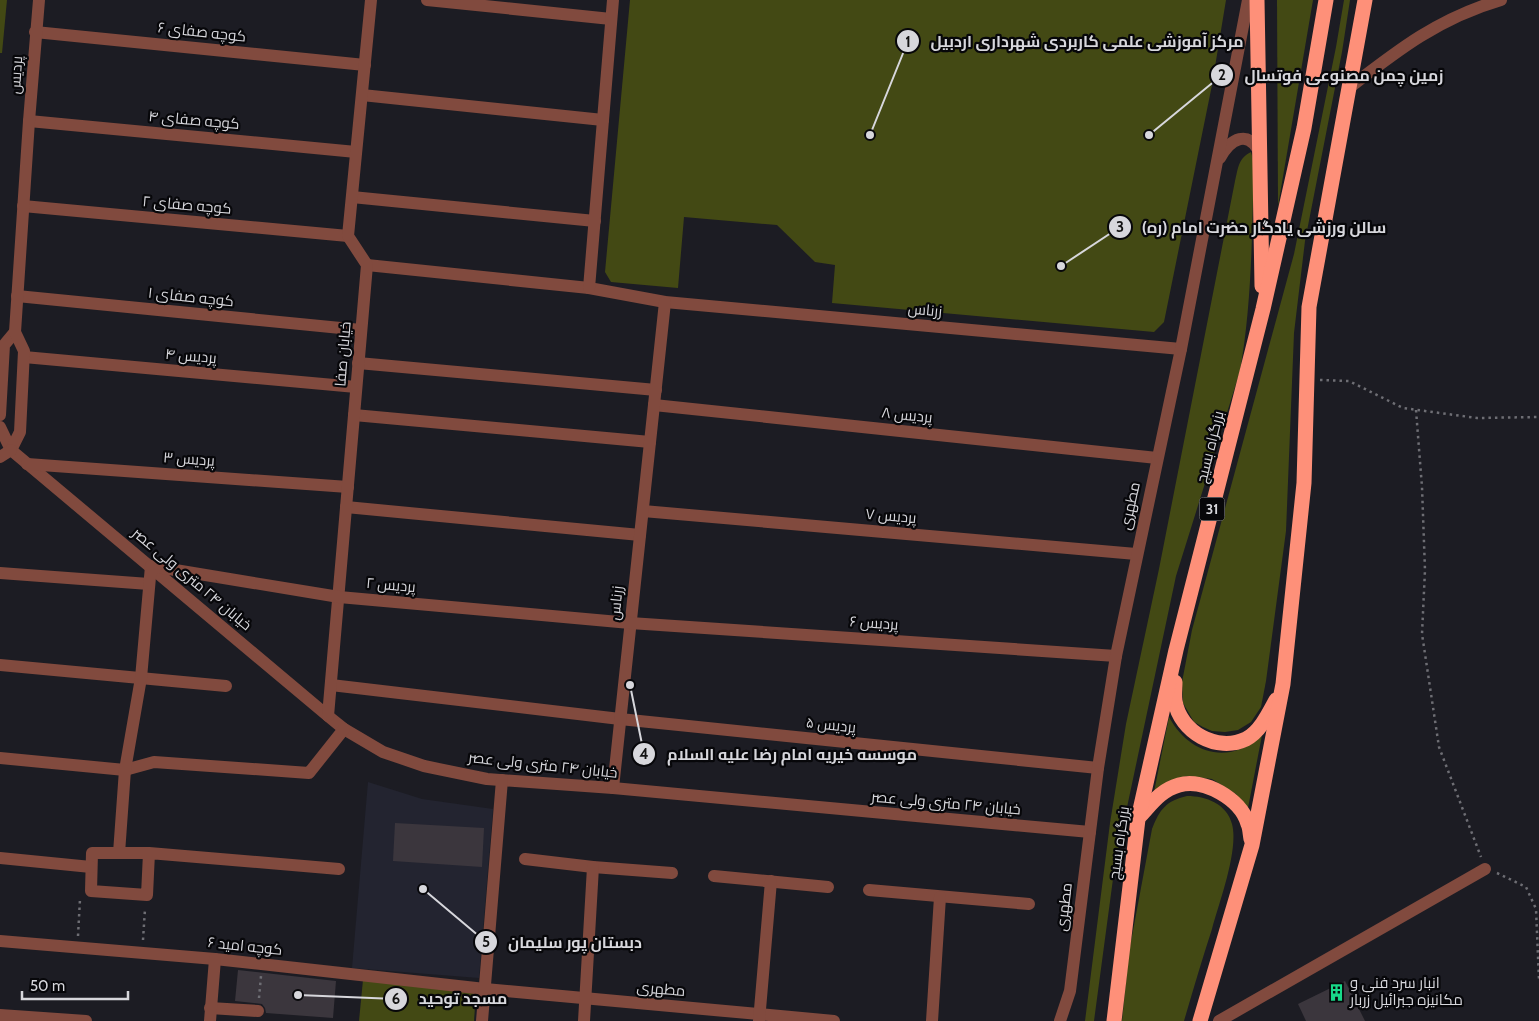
<svg xmlns="http://www.w3.org/2000/svg" width="1539" height="1021" viewBox="0 0 1539 1021" font-family="Cabin,Cairo,sans-serif">
  <style>
    .built { fill: #232430 }
    .green { fill: #434914 }
    .building { fill: #3b363d }
    .lines { fill: none; stroke-linecap: round; stroke-linejoin: round }
    .path { stroke: #6e6e74; stroke-width: 2.5; stroke-dasharray: 2.5 4; stroke-linecap: butt }
    .minor { stroke: #814a3e; stroke-width: 12 }
    .highway { stroke: #fe9079; stroke-width: 15 }
    .labels { text-anchor: middle; stroke-width: 4.5; stroke-linejoin: round; paint-order: stroke }
    .shield { fill: #07070a; stroke: #99999d; stroke-width: 1 }
    .shield-label { font-size: 14px; font-weight: bold; fill: #d7d7dc }
    .street-label { font-size: 15px; fill: #d7d7dc; stroke: #07070a }
    .poi-label { font-size: 15px; fill: #d7d7dc; stroke: #07070a; text-anchor: start }
    .leader { fill: none; stroke: #d7d7dc; stroke-width: 2 }
    .callout-dot { fill: #d7d7dc; stroke: #07070a; stroke-width: 2 }
    .mark-label { font-size: 15px; text-anchor: middle; font-weight: bold; fill: #111 }
    .callout-label { font-size: 16px; text-anchor: middle; font-weight: bold; fill: #d7d7dc; stroke: #07070a; stroke-width: 4.5; stroke-linejoin: round; paint-order: stroke }
  </style>
  <rect width="100%" height="100%" fill="#1c1c23"/>
  <path class="built" d="M 368,782 L 422,799 L 493,809 L 479,978 L 352,968 Z"/>
  <g class="green">
    <path d="M 0,0 L 7,0 L 2,53 L 0,53 Z"/>
    <path d="M 630,0 L 1226,0 L 1212,85 L 1164,322 L 1154,332 L 832,303 L 835,265 L 815,262 L 777,225 L 684,217 L 678,288 L 611,282 L 605,272 Z"/>
    <path d="M 1277,0 L 1313,0 L 1278,206 Z"/>
    <path d="M 1344,0 L 1350,0 L 1342,52 L 1305,241 L 1294,333 L 1286,531 L 1266,681 L 1261,707 L 1251,722 L 1238,730 L 1225,732 L 1212,731 L 1203,727 L 1194,722 L 1183,703 L 1182,682 L 1192,630 L 1294,254 L 1336,47 Z"/>
    <path d="M 1251,152 L 1254,163 C 1252,232 1252,303 1240,371 L 1176,576 L 1115,864 L 1094,1021 L 1085,1021 L 1110,823 L 1126,724 L 1159,569 L 1235,181 C 1238,169 1238,158 1251,152 Z"/>
    <path d="M 1169,717 C 1189,754 1229,766 1262,735 L 1248,808 L 1243,807 L 1236,794 L 1212,779 L 1187,776 L 1169,781 L 1154,792 Z"/>
    <path d="M 1187,796 C 1206,796 1227,804 1232,824 C 1239,850 1219,903 1212,929 C 1202,960 1193,990 1184,1021 L 1122,1021 L 1129,952 L 1152,829 C 1160,809 1166,801 1187,796 Z"/>
    <path d="M 363,980 L 476,992 L 474,1021 L 359,1021 Z"/>
  </g>
  <g class="building">
    <path d="M 395,823 L 484,828 L 482,867 L 393,861 Z"/>
    <path d="M 238,970 L 336,981 L 333,1018 L 266,1013 L 265,1008 L 262,1004 L 235,1001 Z"/>
    <path d="M 1345,981 L 1365,1021 L 1306,1021 L 1298,1004 Z"/>
  </g>
  <g class="lines">
    <g class="path">
      <path d="M 1320,380 L 1349,381 L 1403,408 L 1477,418 L 1539,417"/>
      <path d="M 1416,410 L 1422,487 L 1425,570 L 1422,634 L 1439,747 L 1481,857"/>
      <path d="M 1497,873 L 1526,887 L 1536,909 L 1539,980"/>
      <path d="M 78,936 L 80,899"/>
      <path d="M 143,940 L 145,909"/>
      <path d="M 259,998 L 261,976"/>
    </g>
    <g class="minor">
      <path d="M 427,0 L 611,19"/>
      <path d="M 35,32 L 365,65"/>
      <path d="M 1349,88 C 1398,50 1439,18 1501,0"/>
      <path d="M 362,95 L 603,120"/>
      <path d="M 29,121 L 356,152"/>
      <path d="M 1220,158 C 1230,139 1249,128 1260,154"/>
      <path d="M 352,197 L 595,221"/>
      <path d="M 23,206 L 348,236"/>
      <path d="M 367,265 L 589,288 L 665,302 L 1181,349"/>
      <path d="M 589,288 L 613,0"/>
      <path d="M 17,296 L 361,330"/>
      <path d="M 24,357 L 356,387"/>
      <path d="M 358,363 L 656,390"/>
      <path d="M 654,405 L 1157,458"/>
      <path d="M 0,415 L 4,345 L 15,332"/>
      <path d="M 354,415 L 650,442"/>
      <path d="M 0,427 L 11,450 L 328,716 L 344,729 L 383,752 L 424,766 L 487,779 L 613,788 L 1090,832"/>
      <path d="M 11,450 L 20,432 L 24,351 L 15,332 L 29,121 L 39,0"/>
      <path d="M 0,457 L 11,450"/>
      <path d="M 27,464 L 348,487"/>
      <path d="M 346,507 L 640,535"/>
      <path d="M 643,511 L 1136,554"/>
      <path d="M 0,573 L 149,584"/>
      <path d="M 0,665 L 226,686"/>
      <path d="M 331,685 L 620,719 L 1098,768"/>
      <path d="M 328,716 L 367,265 L 348,236 L 371,0"/>
      <path d="M 0,758 L 125,770 L 154,762 L 309,773 L 344,729"/>
      <path d="M 613,788 L 665,302"/>
      <path d="M 119,853 L 125,770 L 141,678 L 151,566 L 339,597 L 630,623 L 1116,656"/>
      <path d="M 149,853 L 147,895 L 91,891 L 92,853 L 149,853 L 339,869"/>
      <path d="M 0,858 L 91,867"/>
      <path d="M 525,859 L 593,867 L 672,873"/>
      <path d="M 714,876 L 828,887"/>
      <path d="M 869,890 L 1029,904"/>
      <path d="M 0,941 L 215,959 L 485,989 L 834,1021"/>
      <path d="M 210,1008 L 258,1011"/>
      <path d="M 0,1015 L 86,1021"/>
      <path d="M 210,1021 L 215,959"/>
      <path d="M 482,1021 L 502,780"/>
      <path d="M 584,1021 L 593,867"/>
      <path d="M 759,1021 L 771,881"/>
      <path d="M 932,1021 L 940,897"/>
      <path d="M 1060,1021 L 1070,991 L 1098,768 L 1116,656 L 1181,349 L 1248,0"/>
      <path d="M 1219,1021 L 1485,869"/>
    </g>
    <g class="highway">
      <path d="M 1257,0 L 1262,286"/>
      <path d="M 1175,682 C 1175,688 1174,695 1175,701 C 1180,732 1217,753 1246,739 C 1260,732 1269,713 1276,700"/>
      <path d="M 1140,816 C 1152,803 1161,790 1179,785 C 1204,778 1241,799 1248,824 C 1250,828 1250,834 1251,839"/>
      <path d="M 1114,1021 L 1138,819 L 1176,650 L 1263,309 L 1304,128 L 1326,0"/>
      <path d="M 1200,1021 L 1252,845 L 1283,684 L 1304,483 L 1309,307 L 1365,0"/>
    </g>
  </g>
  <defs>
    <symbol id="building-bare" viewBox="-9 -9 18 18"><path d="M-4-6H4V6H1V3H-1V6H-4ZM-2.5-4.3h1.7v1.8h-1.7ZM.8-4.3h1.7v1.8H.8ZM-2.5-1h1.7V.8h-1.7ZM.8-1h1.7V.8H.8Z" fill="#18d989" stroke="#07070a" stroke-width="2.5" paint-order="stroke"/></symbol>
  </defs>
  <g fill-rule="evenodd">
    <use href="#building-bare" x="1324" y="980" width="25" height="25"/>
  </g>
  <g class="labels">
    <rect class="shield" x="1199.5" y="497.5" width="25" height="23" rx="4"/>
    <g class="shield-label">
      <text x="1212" y="514">31</text>
    </g>
    <g class="street-label">
      <text transform="translate(202 32) rotate(6)" y="5">کوچه صفای ۶</text>
      <text transform="translate(16 75) rotate(-86)" y="5">پردیس</text>
      <text transform="translate(194 120) rotate(5)" y="5">کوچه صفای ۴</text>
      <text transform="translate(187 205) rotate(5)" y="5">کوچه صفای ۲</text>
      <text transform="translate(191 297) rotate(6)" y="5">کوچه صفای ۱</text>
      <text transform="translate(925 310) rotate(5)" y="5">زرناس</text>
      <text transform="translate(343 354) rotate(-85)" y="5">خیابان صفا</text>
      <text transform="translate(191 356) rotate(5)" y="5">پردیس ۴</text>
      <text transform="translate(907 415) rotate(6)" y="5">پردیس ۸</text>
      <text transform="translate(1210 447) rotate(-76)" y="5">بزرگراه بسیج</text>
      <text transform="translate(189 459) rotate(4)" y="5">پردیس ۳</text>
      <text transform="translate(1130 506) rotate(-78)" y="5">مطهری</text>
      <text transform="translate(891 516) rotate(5)" y="5">پردیس ۷</text>
      <text transform="translate(192 579) rotate(40)" y="5">خیابان ۲۴ متری ولی عصر</text>
      <text transform="translate(391 585) rotate(5)" y="5">پردیس ۲</text>
      <text transform="translate(616 603) rotate(-84)" y="5">زرناس</text>
      <text transform="translate(874 623) rotate(4)" y="5">پردیس ۶</text>
      <text transform="translate(831 725) rotate(6)" y="5">پردیس ۵</text>
      <text transform="translate(543 765) rotate(6)" y="5">خیابان ۲۴ متری ولی عصر</text>
      <text transform="translate(946 803) rotate(5)" y="5">خیابان ۲۴ متری ولی عصر</text>
      <text transform="translate(1119 843) rotate(-82)" y="5">بزرگراه بسیج</text>
      <text transform="translate(1064 907) rotate(-83)" y="5">مطهری</text>
      <text transform="translate(245 946) rotate(6)" y="5">کوچه امید ۶</text>
      <text transform="translate(661 989) rotate(5)" y="5">مطهری</text>
    </g>
    <g class="poi-label">
      <text x="1350" y="988">انبار سرد فنی و<tspan x="1350" dy="17">مکانیزه جبرائیل زربار</tspan></text>
    </g>
  </g>
  <path class="leader" d="M870 135L908 41M1149 135L1222 75M1061 266L1120 227M630 685L644 754M423 889L486 942M298 995L396 999"/>
  <g class="callout-dot">
    <circle cx="870" cy="135" r="5"/>
    <circle cx="1149" cy="135" r="5"/>
    <circle cx="1061" cy="266" r="5"/>
    <circle cx="630" cy="685" r="5"/>
    <circle cx="423" cy="889" r="5"/>
    <circle cx="298" cy="995" r="5"/>
    <circle cx="908" cy="41" r="12"/>
    <circle cx="1222" cy="75" r="12"/>
    <circle cx="1120" cy="227" r="12"/>
    <circle cx="644" cy="754" r="12"/>
    <circle cx="486" cy="942" r="12"/>
    <circle cx="396" cy="999" r="12"/>
  </g>
  <g class="mark-label">
    <text x="908" y="47">1</text>
    <text x="1222" y="80">2</text>
    <text x="1120" y="232">3</text>
    <text x="644" y="759">4</text>
    <text x="486" y="947">5</text>
    <text x="396" y="1004">6</text>
  </g>
  <g class="callout-label">
    <text x="1087" y="47">مرکز آموزشی علمی کاربردی شهرداری اردبیل</text>
    <text x="1344" y="81">زمین چمن مصنوعی فوتسال</text>
    <text x="1264" y="233">سالن ورزشی یادگار حضرت امام (ره)</text>
    <text x="792" y="760">موسسه خیریه امام رضا علیه السلام</text>
    <text x="575" y="948">دبستان پور سلیمان</text>
    <text x="463" y="1004">مسجد توحید</text>
  </g>
  <path d="M22 991v8h106v-8" fill="none" stroke="#d7d7dc" stroke-width="2.5"/>
  <text x="30" y="991" font-size="15" fill="#d7d7dc" stroke="#07070a" stroke-width="4" paint-order="stroke">50 m</text>
</svg>
